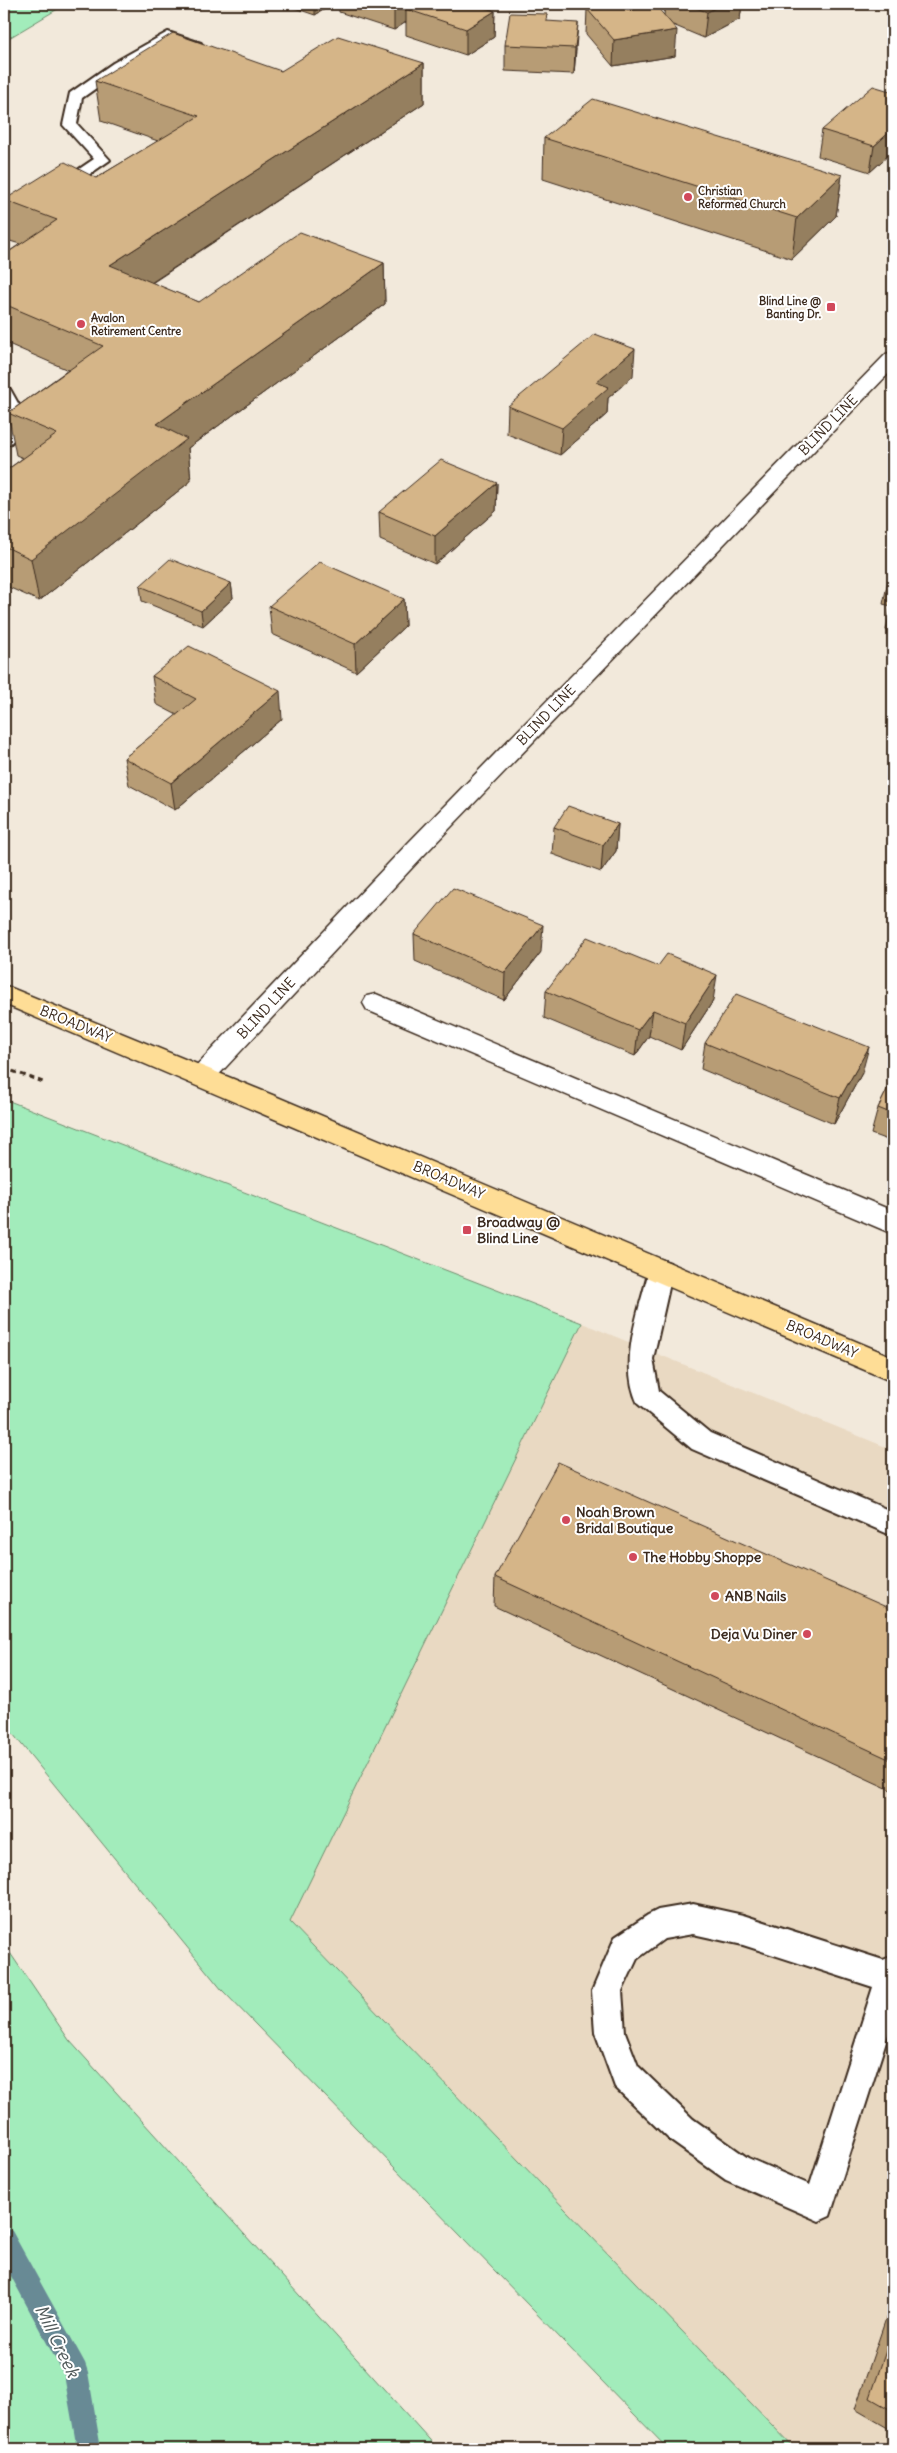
<svg xmlns="http://www.w3.org/2000/svg" width="897" height="2453" viewBox="0 0 897 2453" font-family="Delius,sans-serif">
  <style>
    .built { fill: #e9d9c2 }
    .green { fill: #a2ecbb; stroke: #6e8b6c }
    .lines { fill: none; stroke-linecap: round; stroke-linejoin: round }
    .stream { fill: #678a95; fill-rule: evenodd }
    .service-casing { stroke: #3b2a1e; stroke-width: 4 }
    .minor-casing { stroke: #3b2a1e; stroke-width: 3 }
    .tertiary-casing { stroke: #3b2a1e; stroke-width: 3 }
    .primary-casing { stroke: #3b2a1e; stroke-width: 3 }
    .path { stroke: #3b2a1e; stroke-width: 3; stroke-dasharray: 5 4; stroke-linecap: butt }
    .service { fill: #fff; fill-rule: evenodd }
    .minor { fill: #fff; fill-rule: evenodd }
    .tertiary { fill: #fff; fill-rule: evenodd }
    .primary { fill: #fedd96; fill-rule: evenodd }
    .wall { fill: #b79c75; stroke: #3b2a1e }
    .shaded-wall { fill: #957f5f; stroke: #3b2a1e }
    .building { fill: #d5b588; stroke: #3b2a1e }
    .poi-dot { fill: #d1495b; stroke: #fff; stroke-width: 2 }
    .labels { text-anchor: middle; stroke-width: 4; stroke-linejoin: round; paint-order: stroke }
    .far-poi-label { font-size: 11px; font-weight: bold; fill: #3b2a1e; stroke: #fff; text-anchor: start }
    .street-label { font-size: 14px; fill: #3b2a1e; stroke: #fff }
    .poi-label { font-size: 14px; font-weight: bold; fill: #3b2a1e; stroke: #fff; text-anchor: start }
    .near-water-label { font-size: 18px; font-style: italic; fill: #515a5a; stroke: #fff }
  </style>
  <rect width="100%" height="100%" fill="#f2e9db"/>
  <filter id="ink" filterUnits="userSpaceOnUse"><feTurbulence type="fractalNoise" baseFrequency=".02" numOctaves="2"/><feDisplacementMap in="SourceGraphic" scale="10" xChannelSelector="R" yChannelSelector="G"/><feConvolveMatrix kernelMatrix="1 2 1 2 8 2 1 2 1" color-interpolation-filters="sRGB"/></filter>
  <g filter="url(#ink)">
    <path class="built" d="M 582,1323 L 893,1450 L 893,2449 L 795,2449 L 290,1922 Z"/>
    <g class="green">
      <path d="M 4,4 L 66,4 L 4,41 Z"/>
      <path d="M 4,1099 L 582,1323 L 290,1922 L 795,2449 L 668,2449 L 222,1990 L 4,1723 Z"/>
      <path d="M 4,1944 L 69,2040 L 438,2449 L 4,2449 Z"/>
    </g>
    <g class="lines">
      <path class="stream" d="M 4,2227 L 12,2231 L 85,2363 L 88,2372 L 101,2449 L 77,2449 L 64,2375 L 4,2263 Z"/>
      <defs>
        <g id="service">
          <path d="M 168,32 L 201,43 L 203,46 L 196,50 L 169,41 L 123,69 L 82,98 L 77,124 L 110,160 L 9,230 L 4,232 L 4,220 L 94,159 L 63,125 L 70,93 L 113,63 Z"/>
          <path d="M 4,388 L 10,389 L 28,421 L 10,444 L 4,445 L 4,430 L 11,421 L 4,407 Z"/>
          <path d="M 661,1260 L 670,1263 L 673,1270 L 653,1359 L 659,1391 L 710,1433 L 893,1512 L 893,1536 L 692,1449 L 638,1404 C 618,1362 639,1312 649,1270 L 652,1263 Z"/>
          <path d="M 693,1904 L 743,1915 L 883,1960 L 893,1956 L 893,2019 L 830,2216 L 819,2221 L 726,2180 L 671,2141 L 615,2087 L 595,2032 L 592,1991 L 615,1937 L 648,1915 L 658,1910 ZM 693,1934 L 743,1945 L 873,1987 L 810,2185 L 748,2158 L 693,2119 L 638,2066 L 625,2032 L 622,1991 L 637,1959 L 664,1939 Z"/>
        </g>
        <path id="minor" d="M 376,994 L 893,1211 L 893,1234 L 367,1010 L 363,1003 L 367,996 Z"/>
        <path id="tertiary" d="M 893,352 L 893,369 L 424,855 L 211,1083 L 202,1086 L 193,1083 L 189,1076 L 193,1069 L 408,843 L 886,354 Z"/>
        <path id="primary" d="M 4,985 L 275,1096 L 893,1357 L 893,1382 L 4,1004 Z"/>
      </defs>
      <use href="#service" class="service-casing"/>
      <use href="#minor" class="minor-casing"/>
      <use href="#tertiary" class="tertiary-casing"/>
      <use href="#primary" class="primary-casing"/>
      <path class="path" d="M 4,1068 L 43,1082"/>
      <use href="#service" class="service"/>
      <use href="#minor" class="minor"/>
      <use href="#tertiary" class="tertiary"/>
      <use href="#primary" class="primary"/>
    </g>
    <g class="wall">
      <path d="M 283,4 L 333,4 L 315,15 Z"/>
      <path d="M 339,4 L 473,4 L 495,11 L 494,37 L 466,55 L 406,35 L 406,22 L 394,30 L 339,12 Z"/>
      <path d="M 665,4 L 742,4 L 740,19 L 704,38 L 673,25 L 675,56 L 613,66 L 586,34 L 587,9 L 628,10 L 664,15 Z"/>
      <path d="M 547,14 L 547,21 L 576,49 L 574,74 L 505,71 L 505,45 Z"/>
      <path d="M 424,63 L 424,103 L 152,283 L 199,302 L 384,263 L 385,304 L 188,448 L 191,481 L 39,601 L 4,585 L 4,472 L 23,458 L 16,455 L 8,413 L 68,370 L 4,342 L 4,255 L 20,244 L 10,241 L 4,204 L 4,200 L 96,178 L 158,141 L 101,121 L 95,81 Z"/>
      <path d="M 893,92 L 893,151 L 870,172 L 818,156 L 822,130 Z"/>
      <path d="M 544,138 L 842,175 L 836,216 L 792,259 L 543,179 Z"/>
      <path d="M 633,376 L 608,398 L 607,414 L 560,455 L 507,434 L 508,406 Z"/>
      <path d="M 497,483 L 496,511 L 435,564 L 380,540 L 379,512 Z"/>
      <path d="M 893,569 L 893,633 L 886,630 L 891,606 L 883,604 L 889,576 Z"/>
      <path d="M 231,583 L 233,598 L 203,626 L 142,601 L 140,586 Z"/>
      <path d="M 404,599 L 405,626 L 356,672 L 272,634 L 269,606 Z"/>
      <path d="M 152,676 L 282,719 L 175,810 L 129,785 L 124,758 L 177,715 L 156,704 Z"/>
      <path d="M 618,824 L 616,851 L 601,872 L 552,854 L 554,827 Z"/>
      <path d="M 414,934 L 541,952 L 504,1000 L 415,961 Z"/>
      <path d="M 546,991 L 713,1001 L 681,1050 L 649,1036 L 635,1056 L 544,1018 Z"/>
      <path d="M 705,1043 L 862,1073 L 834,1124 L 701,1069 Z"/>
      <path d="M 893,1078 L 893,1142 L 871,1134 L 878,1108 Z"/>
      <path d="M 495,1577 L 893,1610 L 893,1791 L 494,1606 Z"/>
      <path d="M 893,2298 L 893,2431 L 855,2409 Z"/>
    </g>
    <g class="shaded-wall">
      <path d="M 315,4 L 333,4 L 315,15 Z"/>
      <path d="M 394,4 L 426,4 L 406,9 L 406,22 L 394,30 Z"/>
      <path d="M 723,4 L 742,4 L 740,19 L 704,38 L 707,12 Z"/>
      <path d="M 495,11 L 494,37 L 466,55 L 466,29 Z"/>
      <path d="M 578,23 L 576,49 L 574,74 L 575,48 Z"/>
      <path d="M 677,30 L 675,56 L 613,66 L 614,40 Z"/>
      <path d="M 424,63 L 424,103 L 116,306 L 110,265 Z"/>
      <path d="M 893,129 L 893,151 L 870,172 L 874,146 Z"/>
      <path d="M 842,175 L 836,216 L 792,259 L 797,218 Z"/>
      <path d="M 384,263 L 385,304 L 188,448 L 191,481 L 39,601 L 31,559 L 157,424 Z"/>
      <path d="M 635,349 L 633,376 L 608,398 L 607,414 L 560,455 L 562,428 L 596,382 Z"/>
      <path d="M 497,483 L 496,511 L 435,564 L 435,536 Z"/>
      <path d="M 231,583 L 233,598 L 203,626 L 201,611 Z"/>
      <path d="M 404,599 L 405,626 L 356,672 L 355,644 Z"/>
      <path d="M 280,691 L 282,719 L 175,810 L 171,783 Z"/>
      <path d="M 618,824 L 616,851 L 601,872 L 603,845 Z"/>
      <path d="M 543,925 L 541,952 L 504,1000 L 505,973 Z"/>
      <path d="M 717,975 L 713,1001 L 681,1050 L 685,1023 Z"/>
      <path d="M 653,1010 L 649,1036 L 635,1056 L 638,1030 Z"/>
      <path d="M 869,1047 L 862,1073 L 834,1124 L 840,1098 Z"/>
    </g>
    <g class="building">
      <path d="M 414,4 L 473,4 L 495,11 L 466,29 L 406,9 Z"/>
      <path d="M 618,4 L 623,4 L 628,10 L 656,6 L 677,30 L 614,40 L 587,9 Z"/>
      <path d="M 686,4 L 723,4 L 707,12 Z"/>
      <path d="M 510,13 L 547,14 L 546,21 L 578,23 L 575,48 L 505,45 Z"/>
      <path d="M 173,33 L 281,71 L 338,36 L 424,63 L 110,265 L 199,302 L 300,232 L 384,263 L 157,424 L 187,439 L 31,559 L 4,546 L 4,472 L 57,434 L 8,413 L 103,346 L 4,304 L 4,255 L 57,220 L 4,200 L 65,162 L 96,178 L 199,116 L 95,81 Z"/>
      <path d="M 873,86 L 893,92 L 893,129 L 874,146 L 822,130 Z"/>
      <path d="M 593,99 L 842,175 L 797,218 L 544,138 Z"/>
      <path d="M 595,334 L 635,349 L 596,382 L 609,387 L 562,428 L 508,406 Z"/>
      <path d="M 441,460 L 497,483 L 435,536 L 379,512 Z"/>
      <path d="M 170,559 L 231,583 L 201,611 L 140,586 Z"/>
      <path d="M 320,562 L 404,599 L 355,644 L 269,606 Z"/>
      <path d="M 893,569 L 893,578 L 889,576 Z"/>
      <path d="M 189,646 L 280,691 L 171,783 L 124,758 L 196,699 L 152,676 Z"/>
      <path d="M 568,806 L 618,824 L 603,845 L 554,827 Z"/>
      <path d="M 453,888 L 543,925 L 505,973 L 414,934 Z"/>
      <path d="M 587,937 L 658,966 L 667,954 L 717,975 L 685,1023 L 653,1010 L 638,1030 L 546,991 Z"/>
      <path d="M 736,994 L 869,1047 L 840,1098 L 705,1043 Z"/>
      <path d="M 893,1078 L 893,1114 L 878,1108 Z"/>
      <path d="M 558,1462 L 893,1610 L 893,1761 L 495,1577 Z"/>
      <path d="M 893,2330 L 893,2411 L 870,2398 Z"/>
    </g>
  </g>
  <g class="poi-dot">
    <circle cx="688" cy="197" r="5"/>
    <rect x="826" y="302" width="10" height="10" rx="2.5"/>
    <circle cx="81" cy="324" r="5"/>
    <rect x="462" y="1225" width="10" height="10" rx="2.5"/>
    <circle cx="566" cy="1520" r="5"/>
    <circle cx="633" cy="1557" r="5"/>
    <circle cx="715" cy="1596" r="5"/>
    <circle cx="807" cy="1634" r="5"/>
  </g>
  <g class="labels">
    <g class="far-poi-label">
      <text x="698" y="195">Christian<tspan x="698" dy="13">Reformed Church</tspan></text>
      <text x="821" y="305" text-anchor="end">Blind Line @<tspan x="821" dy="13">Banting Dr.</tspan></text>
      <text x="91" y="322">Avalon<tspan x="91" dy="13">Retirement Centre</tspan></text>
    </g>
    <g class="street-label">
      <text transform="translate(828 425) rotate(-46)" y="5">BLIND LINE</text>
      <text transform="translate(546 715) rotate(-46)" y="5">BLIND LINE</text>
      <text transform="translate(266 1008) rotate(-47)" y="5">BLIND LINE</text>
      <text transform="translate(76 1024) rotate(22)" y="5">BROADWAY</text>
      <text transform="translate(449 1180) rotate(23)" y="5">BROADWAY</text>
      <text transform="translate(822 1339) rotate(23)" y="5">BROADWAY</text>
    </g>
    <g class="poi-label">
      <text x="477" y="1227">Broadway @<tspan x="477" dy="16">Blind Line</tspan></text>
      <text x="576" y="1517">Noah Brown<tspan x="576" dy="16">Bridal Boutique</tspan></text>
      <text x="643" y="1562">The Hobby Shoppe</text>
      <text x="725" y="1601">ANB Nails</text>
      <text x="797" y="1639" text-anchor="end">Deja Vu Diner</text>
    </g>
    <g class="near-water-label">
      <text transform="translate(57 2341) rotate(64)" y="6">Mill Creek</text>
    </g>
  </g>
  <rect width="897" height="2453" fill="none" stroke="#fff" stroke-width="20"/>
  <rect x="10" y="10" width="877" height="2433" fill="none" stroke="#3b2a1e" stroke-width="2" filter="url(#ink)"/>
</svg>
